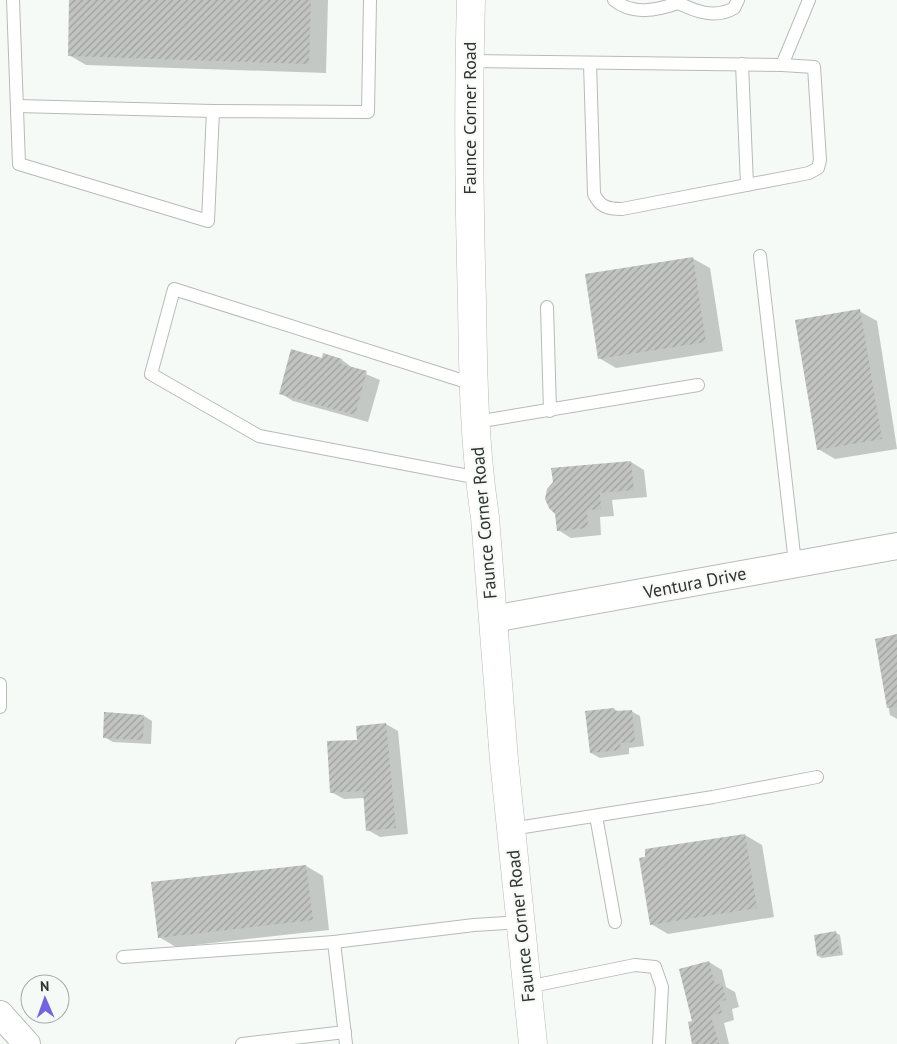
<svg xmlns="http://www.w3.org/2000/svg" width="897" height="1044" viewBox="0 0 897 1044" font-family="'PT Sans',sans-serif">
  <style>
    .shadow { fill: #0003 }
    .building { fill: url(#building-hatch) }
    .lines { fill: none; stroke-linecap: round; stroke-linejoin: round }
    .service-casing { stroke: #b7bbb7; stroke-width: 14 }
    .minor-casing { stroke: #b7bbb7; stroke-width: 28 }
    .secondary-casing { stroke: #b7bbb7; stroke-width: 29 }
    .service { stroke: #fff; stroke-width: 12 }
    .minor { stroke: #fff; stroke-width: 26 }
    .secondary { stroke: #fff; stroke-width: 28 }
    .labels { text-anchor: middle; stroke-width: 4; stroke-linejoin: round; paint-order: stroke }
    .street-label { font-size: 18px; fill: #303130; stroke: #f6faf6 }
  </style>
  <defs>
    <pattern id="building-hatch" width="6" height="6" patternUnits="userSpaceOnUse" patternTransform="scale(1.25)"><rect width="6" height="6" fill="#c1c4c1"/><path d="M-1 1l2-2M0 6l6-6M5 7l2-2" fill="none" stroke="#9da09d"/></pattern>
  </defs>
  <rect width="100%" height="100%" fill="#f6faf6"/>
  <g class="shadow">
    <path d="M 71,0 L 328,0 L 326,73 L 86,65 L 69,55 Z"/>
    <path d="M 692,258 L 710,268 L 723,351 L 616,368 L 599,358 Z"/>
    <path d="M 859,311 L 877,321 L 897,449 L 835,459 L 818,449 Z"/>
    <path d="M 323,360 L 342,360 L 354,369 L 380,380 L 368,422 L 293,401 L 280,393 Z"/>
    <path d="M 631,462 L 644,470 L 647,497 L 612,500 L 614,516 L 600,517 L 601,535 L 571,538 L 558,530 Z"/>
    <path d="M 897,636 L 897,719 L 890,715 L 876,640 Z"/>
    <path d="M 614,709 L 619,712 L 631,711 L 640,716 L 644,746 L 629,748 L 629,754 L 600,758 L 591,753 Z"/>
    <path d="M 144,716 L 152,721 L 151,744 L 113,742 L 104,737 Z"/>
    <path d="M 386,724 L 398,731 L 408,834 L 380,837 L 368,830 L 364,798 L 344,799 L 331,792 L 359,741 Z"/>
    <path d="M 745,835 L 762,845 L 774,917 L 668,934 L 651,924 Z"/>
    <path d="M 306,866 L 323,876 L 329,930 L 176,947 L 159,937 Z"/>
    <path d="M 836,933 L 840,935 L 843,955 L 822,958 L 818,956 Z"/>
    <path d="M 709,962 L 722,970 L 726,987 L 735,992 L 739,1007 L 732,1009 L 734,1020 L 724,1023 L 729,1044 L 694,1044 L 694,1022 Z"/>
  </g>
  <g class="building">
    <path d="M 69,0 L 311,0 L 309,64 L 68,56 Z"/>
    <path d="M 693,257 L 706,342 L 598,359 L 585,274 Z"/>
    <path d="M 860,309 L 882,439 L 817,450 L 795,320 Z"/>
    <path d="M 291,349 L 322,358 L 323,353 L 342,359 L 341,364 L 367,371 L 355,415 L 279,394 Z"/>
    <path d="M 631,461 L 634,490 L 600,493 L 601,509 L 587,510 L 588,528 L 557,531 L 555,514 L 549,508 L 545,499 L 547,489 L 553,482 L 551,468 Z"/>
    <path d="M 897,634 L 897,707 L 887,708 L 875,639 Z"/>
    <path d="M 614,708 L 615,711 L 632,710 L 635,742 L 620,743 L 621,750 L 590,753 L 585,711 Z"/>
    <path d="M 104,712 L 144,715 L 143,740 L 103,738 Z"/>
    <path d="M 386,723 L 396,828 L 366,831 L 363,791 L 330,793 L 327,741 L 357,740 L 356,726 Z"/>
    <path d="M 745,834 L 757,908 L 650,925 L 639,858 L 645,857 L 645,849 Z"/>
    <path d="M 306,865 L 313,920 L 158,938 L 151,882 Z"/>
    <path d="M 836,931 L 840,953 L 817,956 L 814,935 Z"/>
    <path d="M 709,961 L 715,985 L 722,983 L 726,1000 L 719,1002 L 722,1013 L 711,1016 L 719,1044 L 692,1044 L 688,1022 L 692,1021 L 679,969 Z"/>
  </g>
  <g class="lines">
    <defs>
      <g id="service">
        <path d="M 13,0 L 19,164 L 208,221 L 213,111 L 368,112 L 370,0"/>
        <path d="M 614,0 C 633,16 657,10 678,3"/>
        <path d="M 673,0 C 691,10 714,20 734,8 L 738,0"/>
        <path d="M 469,61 L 782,65 L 809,0"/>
        <path d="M 590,63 L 594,194 C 600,207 608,209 622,209 L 809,173 L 818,168 L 820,160 L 814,67 L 782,65"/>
        <path d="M 742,64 L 747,185"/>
        <path d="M 17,106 L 213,111"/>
        <path d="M 760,256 L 795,563"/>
        <path d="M 547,307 L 550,411"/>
        <path d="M 473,384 L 174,289 L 151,374 L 259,436 L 479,478"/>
        <path d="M 476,422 L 698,385"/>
        <path d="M 0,684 L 0,707"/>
        <path d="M 596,816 L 615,922"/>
        <path d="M 511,829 L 713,797 L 817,777"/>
        <path d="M 334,942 L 474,925 L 520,922"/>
        <path d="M 123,957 L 334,942 L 346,1044"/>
        <path d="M 527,987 L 635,965 L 655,967 L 662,987 L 659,1044"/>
        <path d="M 242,1044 L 345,1032"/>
      </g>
      <g id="minor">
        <path d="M 493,619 L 897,546"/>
        <path d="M 0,1014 L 27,1044"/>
      </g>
      <path id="secondary" d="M 471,0 C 468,100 469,200 472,301 C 473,373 474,445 485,517 L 504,760 L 533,1044"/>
    </defs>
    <use href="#service" class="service-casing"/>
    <use href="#minor" class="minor-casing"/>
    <use href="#secondary" class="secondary-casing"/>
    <use href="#service" class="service"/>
    <use href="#minor" class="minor"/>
    <use href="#secondary" class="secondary"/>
  </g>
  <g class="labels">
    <g class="street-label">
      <text transform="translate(470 118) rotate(-90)" y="6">Faunce Corner Road</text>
      <text transform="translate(484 523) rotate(-95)" y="6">Faunce Corner Road</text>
      <text transform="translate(695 583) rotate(-11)" y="6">Ventura Drive</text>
      <text transform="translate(521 926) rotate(-96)" y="6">Faunce Corner Road</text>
    </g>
  </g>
  <g transform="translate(45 999) rotate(358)"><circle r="24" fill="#f6faf6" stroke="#a7aaa7"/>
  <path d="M0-4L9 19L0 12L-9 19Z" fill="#7264de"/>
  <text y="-8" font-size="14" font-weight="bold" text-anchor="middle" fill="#303130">N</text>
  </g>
</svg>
